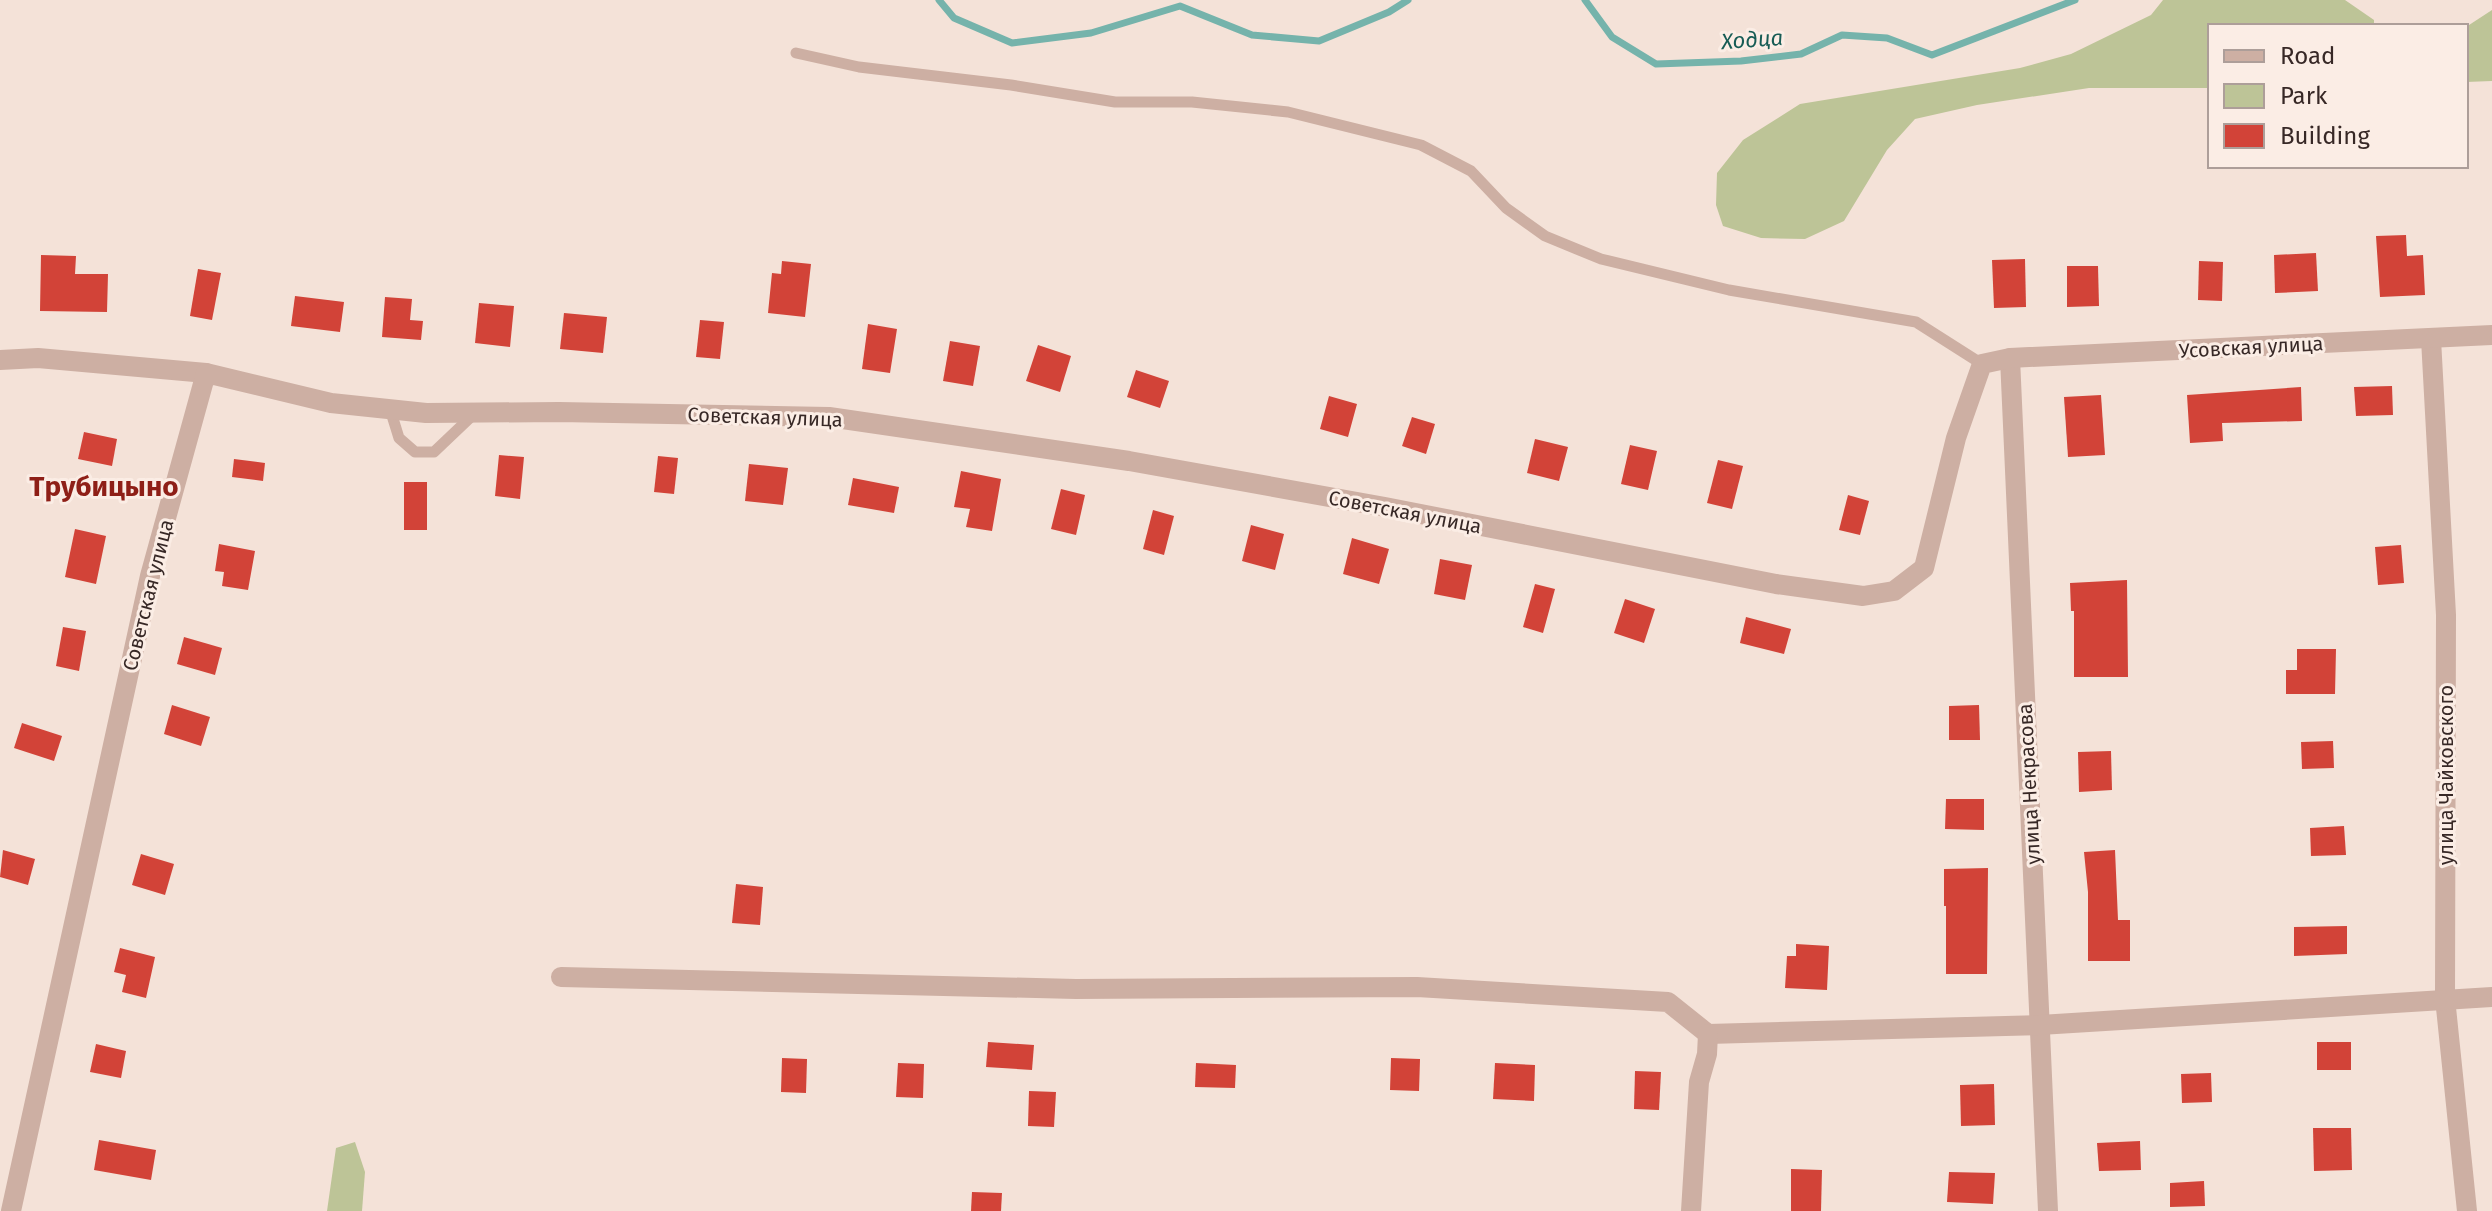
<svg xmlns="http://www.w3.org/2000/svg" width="2492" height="1211" viewBox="0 0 2492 1211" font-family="'Fira Sans',sans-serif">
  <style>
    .green { fill: #bdc497 }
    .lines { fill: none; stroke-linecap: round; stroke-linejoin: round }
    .stream { stroke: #75b3ab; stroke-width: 7 }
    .building { fill: #d24338 }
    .service { stroke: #cdafa3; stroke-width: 11 }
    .minor { stroke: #cdafa3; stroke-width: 20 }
    .labels { text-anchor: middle; stroke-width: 6; stroke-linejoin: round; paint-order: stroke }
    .street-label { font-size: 20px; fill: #372826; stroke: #fbede5 }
    .water-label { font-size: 22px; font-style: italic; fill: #175c55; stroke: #fbede5 }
    .district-label { font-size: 28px; font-weight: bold; fill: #8e1f17; stroke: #fbede5 }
  </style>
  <rect width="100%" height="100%" fill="#f4e2d8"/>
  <g class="green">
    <path d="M 2163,0 L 2345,0 L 2374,20 L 2374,26 L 2210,26 L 2210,88 L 2089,88 L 1977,105 L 1915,119 L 1887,150 L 1844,221 L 1805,239 L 1761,238 L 1723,226 L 1716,205 L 1717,173 L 1743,140 L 1800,104 L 2020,68 L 2071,54 L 2151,15 Z"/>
    <path d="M 2492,10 L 2492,81 L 2466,82 L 2466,27 Z"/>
    <path d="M 355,1142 L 365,1172 L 362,1211 L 327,1211 L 336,1148 Z"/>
  </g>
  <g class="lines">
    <g class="stream">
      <path d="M 939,0 L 954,18 L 1012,43 L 1091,33 L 1180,6 L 1252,35 L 1319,41 L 1389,12 L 1408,0"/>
      <path d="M 1585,0 L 1612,37 L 1656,64 L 1741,61 L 1801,54 L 1842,35 L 1887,38 L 1932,55 L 2075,0"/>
    </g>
  </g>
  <g class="building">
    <path d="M 2406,235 L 2407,256 L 2423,255 L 2425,295 L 2380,297 L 2376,236 Z"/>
    <path d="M 2316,253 L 2318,291 L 2275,293 L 2274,255 Z"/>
    <path d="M 41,255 L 76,256 L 75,274 L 108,274 L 107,312 L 40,311 Z"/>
    <path d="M 2025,259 L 2026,307 L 1994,308 L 1992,260 Z"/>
    <path d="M 782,261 L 811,264 L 805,317 L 768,313 L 772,273 L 781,274 Z"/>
    <path d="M 2199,261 L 2223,262 L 2222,301 L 2198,300 Z"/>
    <path d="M 2067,266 L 2098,266 L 2099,306 L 2067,307 Z"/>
    <path d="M 198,269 L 221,273 L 212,320 L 190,316 Z"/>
    <path d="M 295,296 L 344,302 L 340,332 L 291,326 Z"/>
    <path d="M 385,297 L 412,299 L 410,320 L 423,321 L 421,340 L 382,337 Z"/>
    <path d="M 479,303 L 514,306 L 510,347 L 475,343 Z"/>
    <path d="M 564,313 L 607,317 L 603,353 L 560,349 Z"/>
    <path d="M 700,320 L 724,322 L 720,359 L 696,357 Z"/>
    <path d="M 868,324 L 897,329 L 890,373 L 862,369 Z"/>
    <path d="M 950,341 L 980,346 L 973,386 L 943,381 Z"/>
    <path d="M 1038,345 L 1071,356 L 1060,392 L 1026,381 Z"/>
    <path d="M 1136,370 L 1169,381 L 1160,408 L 1127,397 Z"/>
    <path d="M 2392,386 L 2393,415 L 2356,416 L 2354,387 Z"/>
    <path d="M 2301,387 L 2302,421 L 2222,423 L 2223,441 L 2190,443 L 2187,395 Z"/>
    <path d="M 2101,395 L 2105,455 L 2068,457 L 2064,397 Z"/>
    <path d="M 1329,396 L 1357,404 L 1348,437 L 1320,429 Z"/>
    <path d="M 1412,417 L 1435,424 L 1426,454 L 1402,446 Z"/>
    <path d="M 84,432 L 117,439 L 112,466 L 78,459 Z"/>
    <path d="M 1535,439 L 1568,447 L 1559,481 L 1527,473 Z"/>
    <path d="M 1630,445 L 1657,451 L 1648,490 L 1621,484 Z"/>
    <path d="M 499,455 L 524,457 L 520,499 L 495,496 Z"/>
    <path d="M 658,456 L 678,458 L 674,494 L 654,492 Z"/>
    <path d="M 234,459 L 265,463 L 263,481 L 232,477 Z"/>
    <path d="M 1718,460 L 1743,466 L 1732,509 L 1707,503 Z"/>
    <path d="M 749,464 L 788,468 L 783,505 L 745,501 Z"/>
    <path d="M 961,471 L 1001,479 L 992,531 L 966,527 L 970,509 L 954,507 Z"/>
    <path d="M 853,478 L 899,487 L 894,513 L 848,505 Z"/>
    <rect x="404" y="482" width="23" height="48"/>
    <path d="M 1061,489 L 1085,495 L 1076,535 L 1051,529 Z"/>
    <path d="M 1848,495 L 1869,501 L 1860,535 L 1839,530 Z"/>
    <path d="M 1153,510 L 1174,516 L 1164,555 L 1143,549 Z"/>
    <path d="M 1251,525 L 1284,534 L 1275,570 L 1242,561 Z"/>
    <path d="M 75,529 L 106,536 L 96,584 L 65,577 Z"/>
    <path d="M 1352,538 L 1389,549 L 1379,584 L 1343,574 Z"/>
    <path d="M 219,544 L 255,551 L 248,590 L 222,586 L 224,572 L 215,571 Z"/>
    <path d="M 2401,545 L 2404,583 L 2378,585 L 2375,547 Z"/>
    <path d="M 1440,559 L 1472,565 L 1465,600 L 1434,594 Z"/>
    <path d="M 2127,580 L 2128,677 L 2074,677 L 2074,611 L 2071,611 L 2070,583 Z"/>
    <path d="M 1535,584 L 1555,589 L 1543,633 L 1523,627 Z"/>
    <path d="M 1625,599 L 1655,609 L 1644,643 L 1614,633 Z"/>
    <path d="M 1746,617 L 1791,629 L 1784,654 L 1740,643 Z"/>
    <path d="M 63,627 L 86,631 L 79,671 L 56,666 Z"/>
    <path d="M 184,637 L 222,648 L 215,675 L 177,664 Z"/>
    <path d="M 2297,649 L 2336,649 L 2335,694 L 2286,694 L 2286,670 L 2297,670 Z"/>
    <path d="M 172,705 L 210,717 L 201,746 L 164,734 Z"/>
    <path d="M 1979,705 L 1980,740 L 1949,740 L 1949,706 Z"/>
    <path d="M 22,723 L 62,736 L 54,761 L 14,748 Z"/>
    <path d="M 2333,741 L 2334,768 L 2302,769 L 2301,742 Z"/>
    <path d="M 2111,751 L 2112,790 L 2079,792 L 2078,752 Z"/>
    <path d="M 1946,799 L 1984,799 L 1984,830 L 1945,829 Z"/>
    <path d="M 2344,826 L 2346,855 L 2311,856 L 2310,828 Z"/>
    <path d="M 3,850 L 35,859 L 28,885 L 0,877 Z"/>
    <path d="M 2115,850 L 2118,920 L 2130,920 L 2130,961 L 2088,961 L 2088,892 L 2084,852 Z"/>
    <path d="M 141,854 L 174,864 L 165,895 L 132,885 Z"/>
    <path d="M 1988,868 L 1987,974 L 1946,974 L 1946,906 L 1944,906 L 1944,869 Z"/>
    <path d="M 736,884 L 763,887 L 760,925 L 732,923 Z"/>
    <path d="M 2347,926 L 2347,954 L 2294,956 L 2294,927 Z"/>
    <path d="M 1796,944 L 1829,946 L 1827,990 L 1785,988 L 1787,956 L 1796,956 Z"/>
    <path d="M 120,948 L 155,957 L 146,998 L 122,992 L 126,975 L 114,972 Z"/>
    <path d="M 988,1042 L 1034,1045 L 1032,1070 L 986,1067 Z"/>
    <rect x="2317" y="1042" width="34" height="28"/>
    <path d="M 96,1044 L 126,1051 L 121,1078 L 90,1072 Z"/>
    <path d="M 782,1058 L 807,1059 L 806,1093 L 781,1092 Z"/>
    <path d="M 1391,1058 L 1420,1059 L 1419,1091 L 1390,1090 Z"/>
    <path d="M 898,1063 L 924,1064 L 923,1098 L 896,1097 Z"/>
    <path d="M 1196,1063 L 1236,1065 L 1235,1088 L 1195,1087 Z"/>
    <path d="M 1495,1063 L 1535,1065 L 1534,1101 L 1493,1099 Z"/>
    <path d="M 1635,1071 L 1661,1072 L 1659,1110 L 1634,1109 Z"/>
    <path d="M 2211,1073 L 2212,1102 L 2182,1103 L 2181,1074 Z"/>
    <path d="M 1994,1084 L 1995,1125 L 1961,1126 L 1960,1085 Z"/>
    <path d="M 1029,1091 L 1056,1092 L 1054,1127 L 1028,1126 Z"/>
    <path d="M 2313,1128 L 2351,1128 L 2352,1170 L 2314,1171 Z"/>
    <path d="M 99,1140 L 156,1150 L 151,1180 L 94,1170 Z"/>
    <path d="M 2140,1141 L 2141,1170 L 2099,1171 L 2097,1143 Z"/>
    <path d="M 1791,1169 L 1822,1170 L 1821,1211 L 1791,1211 Z"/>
    <path d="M 1949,1172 L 1995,1173 L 1993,1204 L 1947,1202 Z"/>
    <path d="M 2204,1181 L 2205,1206 L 2170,1207 L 2170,1183 Z"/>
    <path d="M 972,1192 L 1002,1193 L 1001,1211 L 971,1211 Z"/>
  </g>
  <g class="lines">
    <g class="service">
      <path d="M 796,53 L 859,67 L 1011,85 L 1115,102 L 1192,102 L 1288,112 L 1421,145 L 1471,171 L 1506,208 L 1545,236 L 1601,259 L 1729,290 L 1916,322 L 1982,364"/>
      <path d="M 390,409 L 399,438 L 415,452 L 434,452 L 475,413"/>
    </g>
    <g class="minor">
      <path d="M 2431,339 L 2446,615 L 2445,998 L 2467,1211"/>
      <path d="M 2010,358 L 2048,1211"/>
      <path d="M 0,360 L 38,358 L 206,373"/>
      <path d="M 561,977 L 1076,989 L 1417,987 L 1668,1002 L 1708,1034 L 2040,1025 L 2492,997"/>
      <path d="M 11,1211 L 150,576 L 206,373 L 331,403 L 426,413 L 559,412 L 829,417 L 1129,461 L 1385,507 L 1776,584 L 1863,596 L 1894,591 L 1924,568 L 1956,438 L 1982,364 L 2010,358 L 2492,335"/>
      <path d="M 1691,1211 L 1699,1082 L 1707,1054 L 1708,1034"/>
    </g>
  </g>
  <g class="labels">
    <g class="street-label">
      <text transform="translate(2251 347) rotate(-3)" y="7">Усовская улица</text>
      <text transform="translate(765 417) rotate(2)" y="7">Советская улица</text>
      <text transform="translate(1405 512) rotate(11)" y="7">Советская улица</text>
      <text transform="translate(148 595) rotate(-76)" y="7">Советская улица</text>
      <text transform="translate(2446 775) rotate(-90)" y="7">улица Чайковского</text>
      <text transform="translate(2029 784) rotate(-93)" y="7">улица Некрасова</text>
    </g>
    <g class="water-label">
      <text transform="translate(1752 39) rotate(-4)" y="8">Ходца</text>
    </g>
    <g class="district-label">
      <text x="104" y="496">Трубицыно</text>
    </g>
  </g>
  <rect x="2208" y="24" width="260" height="144" fill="#fbede5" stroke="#ad9e99" stroke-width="2"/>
  <rect x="2224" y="50" width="40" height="12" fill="#cdafa3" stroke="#ad9e99" stroke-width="2"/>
  <text x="2280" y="64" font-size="24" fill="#372826">Road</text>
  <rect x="2224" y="84" width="40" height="24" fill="#bdc497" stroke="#ad9e99" stroke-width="2"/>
  <text x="2280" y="104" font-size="24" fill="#372826">Park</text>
  <rect x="2224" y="124" width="40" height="24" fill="#d24338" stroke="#ad9e99" stroke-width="2"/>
  <text x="2280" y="144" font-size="24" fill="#372826">Building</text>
</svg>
